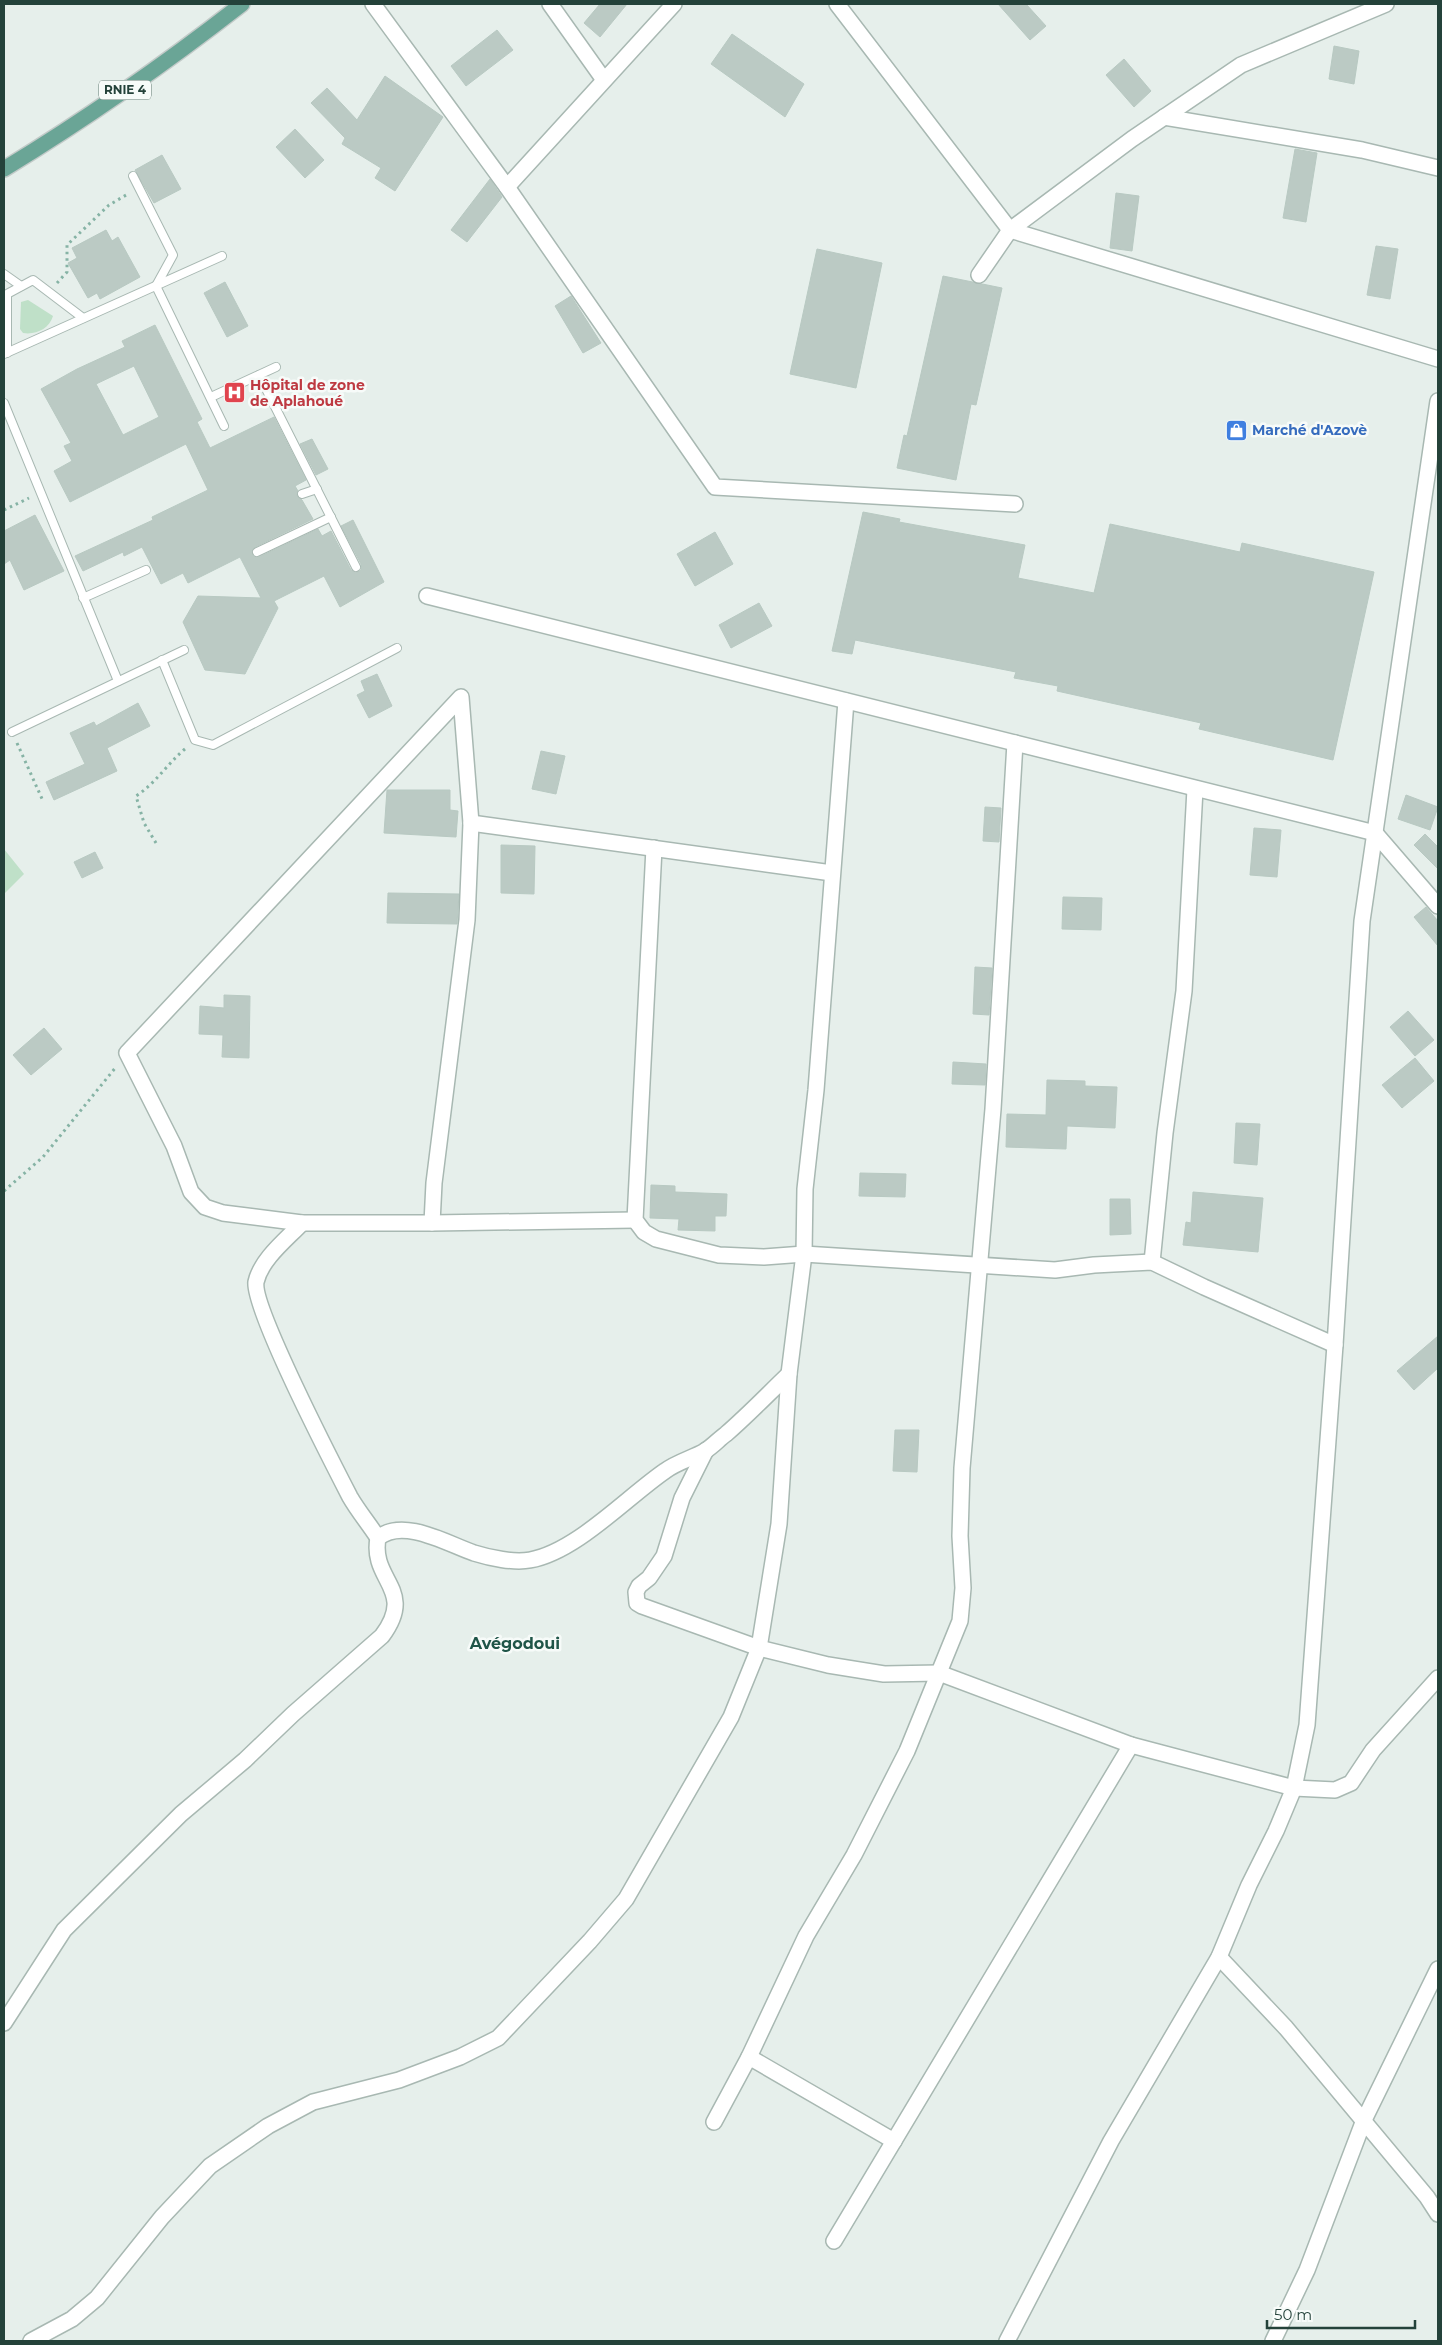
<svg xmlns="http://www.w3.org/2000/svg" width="1442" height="2345" viewBox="0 0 1442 2345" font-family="Montserrat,sans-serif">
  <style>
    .green { fill: #bfe0c8 }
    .building { fill: #bbcac4; stroke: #b8c9c2; fill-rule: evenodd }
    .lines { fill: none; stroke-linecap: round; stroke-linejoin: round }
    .service-casing { stroke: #a8b8b2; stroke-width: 10 }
    .minor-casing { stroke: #a8b8b2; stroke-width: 18 }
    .primary-casing { stroke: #c2cac8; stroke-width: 18 }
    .path { stroke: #86b3a5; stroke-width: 3; stroke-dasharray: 2.5 4; stroke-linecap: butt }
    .service { stroke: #fff; stroke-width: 8 }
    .minor { stroke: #fff; stroke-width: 15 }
    .primary { stroke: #6aa596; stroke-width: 15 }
    .labels { text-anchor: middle; stroke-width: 5; stroke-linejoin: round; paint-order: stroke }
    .shield { fill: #f7fbf9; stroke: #637a73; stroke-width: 1 }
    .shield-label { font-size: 12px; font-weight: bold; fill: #24423a }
    .health-label { font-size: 14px; font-weight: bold; fill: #be3a42; stroke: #f7fbf9; text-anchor: start }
    .shop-label { font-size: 14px; font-weight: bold; fill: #366cbe; stroke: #f7fbf9; text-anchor: start }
    .quarter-label { font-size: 16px; font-weight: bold; fill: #1f5548; stroke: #f7fbf9 }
  </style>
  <rect width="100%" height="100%" fill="#e6efeb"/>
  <g class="green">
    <path d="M 28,300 L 53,316 C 49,329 36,335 23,333 L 20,329 L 21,302 Z"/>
    <path d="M 4,849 L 24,874 L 4,894 Z"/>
  </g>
  <g class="building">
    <path d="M 600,4 L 627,4 L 600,37 L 584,23 Z"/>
    <path d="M 998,4 L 1026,4 L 1046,26 L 1030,40 Z"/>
    <path d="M 497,30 L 513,50 L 466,86 L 451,66 Z"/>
    <path d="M 732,34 L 804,84 L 785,117 L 711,64 Z"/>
    <path d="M 1334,46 L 1359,51 L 1354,84 L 1329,79 Z"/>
    <path d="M 1124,59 L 1151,91 L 1134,107 L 1106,75 Z"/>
    <path d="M 385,76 L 443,117 L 395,191 L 375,178 L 381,168 L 342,144 L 345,138 L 311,103 L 327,88 L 357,120 Z"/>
    <path d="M 295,129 L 324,160 L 305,178 L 276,147 Z"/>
    <path d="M 1295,149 L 1317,153 L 1306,222 L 1283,218 Z"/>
    <path d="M 162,155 L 181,189 L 154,203 L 135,170 Z"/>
    <path d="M 490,179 L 502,197 L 467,242 L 451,230 Z"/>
    <path d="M 1116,193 L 1139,196 L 1132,251 L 1110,248 Z"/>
    <path d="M 106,230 L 112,241 L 118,237 L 140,277 L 100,299 L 97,293 L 88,298 L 68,263 L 77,258 L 72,248 Z"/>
    <path d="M 1376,246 L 1398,249 L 1390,299 L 1367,295 Z"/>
    <path d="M 817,249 L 882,263 L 856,388 L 790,374 Z"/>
    <path d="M 943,276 L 1002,288 L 976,405 L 971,404 L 956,480 L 897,468 L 904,435 L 907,436 Z"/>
    <path d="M 225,282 L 248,326 L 227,337 L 204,293 Z"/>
    <path d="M 571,296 L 601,343 L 583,353 L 555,306 Z"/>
    <path d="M 155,325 L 202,419 L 197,422 L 210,448 L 274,417 L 306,480 L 295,486 L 298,491 L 297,496 L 302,500 L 313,519 L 255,547 L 252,551 L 253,556 L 259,557 L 318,529 L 322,536 L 331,531 L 351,570 L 358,572 L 361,570 L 361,564 L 341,526 L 353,520 L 384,582 L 340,607 L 324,576 L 274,601 L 278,608 L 245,674 L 205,670 L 183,622 L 198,596 L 261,598 L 240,557 L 188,583 L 183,573 L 161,584 L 142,547 L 124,556 L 123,552 L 83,571 L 75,556 L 153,520 L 152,517 L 208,490 L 186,444 L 70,502 L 54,471 L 72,461 L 64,446 L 71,443 L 41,389 L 77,369 L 125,347 L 122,341 ZM 134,366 L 159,417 L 123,435 L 96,384 Z"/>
    <path d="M 312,439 L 328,469 L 316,475 L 300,444 Z"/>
    <path d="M 863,512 L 900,519 L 899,522 L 1025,545 L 1018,578 L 1094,593 L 1110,524 L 1240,552 L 1242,543 L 1374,572 L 1333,760 L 1199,729 L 1201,723 L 1057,691 L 1058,686 L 1014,678 L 1016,672 L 855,640 L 852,654 L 832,651 Z"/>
    <path d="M 35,515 L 64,571 L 24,590 L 10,560 L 4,564 L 4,531 Z"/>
    <path d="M 715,532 L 733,564 L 695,586 L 677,554 Z"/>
    <path d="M 759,603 L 772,626 L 731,648 L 719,625 Z"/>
    <path d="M 377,674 L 392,706 L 369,718 L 357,695 L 365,691 L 361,681 Z"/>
    <path d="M 138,703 L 150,726 L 107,748 L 117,771 L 54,800 L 46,782 L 85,764 L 70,733 L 94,722 L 96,726 Z"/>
    <path d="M 541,751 L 565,756 L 556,794 L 532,789 Z"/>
    <path d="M 387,790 L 450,790 L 450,810 L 458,811 L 456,837 L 384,833 Z"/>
    <path d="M 1406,795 L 1438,807 L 1430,830 L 1398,819 Z"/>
    <path d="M 985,807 L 1001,808 L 999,842 L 983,841 Z"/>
    <path d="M 1254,828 L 1281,830 L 1277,877 L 1250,875 Z"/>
    <path d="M 1425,834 L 1438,847 L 1438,869 L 1414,845 Z"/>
    <path d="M 501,845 L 535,846 L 534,894 L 501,893 Z"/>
    <path d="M 95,852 L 103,868 L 82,878 L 74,862 Z"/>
    <path d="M 388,893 L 459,894 L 457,924 L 387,923 Z"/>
    <path d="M 1063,897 L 1102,898 L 1101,930 L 1062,929 Z"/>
    <path d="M 1426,907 L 1438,921 L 1438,946 L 1414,917 Z"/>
    <path d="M 975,967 L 992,968 L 989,1015 L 973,1014 Z"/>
    <path d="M 224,995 L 250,996 L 249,1058 L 222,1057 L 223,1035 L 199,1034 L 200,1006 L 224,1008 Z"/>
    <path d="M 1408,1011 L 1434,1040 L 1415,1056 L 1390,1027 Z"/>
    <path d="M 44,1028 L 62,1049 L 31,1075 L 13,1055 Z"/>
    <path d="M 1415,1058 L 1434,1081 L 1402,1108 L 1382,1085 Z"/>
    <path d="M 953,1062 L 986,1064 L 985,1085 L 952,1084 Z"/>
    <path d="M 1047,1080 L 1085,1081 L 1085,1086 L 1117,1087 L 1115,1128 L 1067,1126 L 1066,1149 L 1006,1147 L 1007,1114 L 1046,1115 Z"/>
    <path d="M 1236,1123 L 1260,1124 L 1257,1165 L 1234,1163 Z"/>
    <path d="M 860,1173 L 906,1174 L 905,1197 L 859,1196 Z"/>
    <path d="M 651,1185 L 675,1186 L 675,1192 L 727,1194 L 726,1216 L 715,1216 L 715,1231 L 678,1230 L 679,1219 L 650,1218 Z"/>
    <path d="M 1193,1192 L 1263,1198 L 1258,1252 L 1183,1245 L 1186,1222 L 1191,1223 Z"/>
    <path d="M 1110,1199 L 1130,1199 L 1131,1234 L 1110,1235 Z"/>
    <path d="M 1438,1336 L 1438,1368 L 1414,1390 L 1397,1371 Z"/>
    <path d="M 895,1430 L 919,1430 L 917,1472 L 893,1471 Z"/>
  </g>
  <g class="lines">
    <defs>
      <g id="service">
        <path d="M 133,176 L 173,255 L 156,286 L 224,426"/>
        <path d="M 4,274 L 21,286"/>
        <path d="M 7,353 L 7,294 L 33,280 L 83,318"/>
        <path d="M 4,354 L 222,256"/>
        <path d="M 259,375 L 356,567"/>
        <path d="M 211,397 L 276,367"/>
        <path d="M 4,403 L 118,681"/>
        <path d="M 302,494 L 317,489"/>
        <path d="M 257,552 L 331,517"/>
        <path d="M 83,598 L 146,570"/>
        <path d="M 162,660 L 195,740 L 213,745 L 397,648"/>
        <path d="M 12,732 L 184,650"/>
      </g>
      <g id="minor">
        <path d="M 373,4 L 507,187 L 715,487 L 1015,504"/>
        <path d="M 550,4 L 604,80"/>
        <path d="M 837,4 L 1010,230 L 1438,359"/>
        <path d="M 1164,117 L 1362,150 L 1438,168"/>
        <path d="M 507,187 L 674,4"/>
        <path d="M 979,275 L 1010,230 L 1132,139 L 1241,65 L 1386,4"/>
        <path d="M 427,596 L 1375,833 L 1438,906"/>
        <path d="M 461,697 L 471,823 L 467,920 L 434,1183 L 432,1223 L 302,1223 L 223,1213 L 205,1207 L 191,1192 L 174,1146 L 127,1053 Z"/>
        <path d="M 471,823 L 832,873"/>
        <path d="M 654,848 L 635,1220 L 644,1232 L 656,1239 L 719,1255 L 764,1257 L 804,1254 L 1055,1270 L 1094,1265 L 1152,1262 L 1204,1287 L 1335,1345"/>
        <path d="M 302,1223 C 287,1239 261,1259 256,1282 C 252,1307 334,1466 350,1497 C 358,1511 369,1524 378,1538"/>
        <path d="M 432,1223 L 635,1220"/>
        <path d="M 1152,1262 L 1165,1133 L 1184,991 L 1195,789"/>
        <path d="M 706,1450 L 682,1498 L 664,1556 L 649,1578 L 639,1586 L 636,1592 L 637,1603 L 642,1606 L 759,1648 L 828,1665 L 884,1674 L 939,1673 L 1131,1745 L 1294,1788 L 1335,1790 L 1351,1783 L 1373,1750 L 1438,1678"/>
        <path d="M 1219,1957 L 1286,2028 L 1427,2197 L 1438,2214"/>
        <path d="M 4,2023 L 64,1930 L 181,1814 L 245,1760 L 293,1714 L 382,1636 C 417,1589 370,1581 378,1538 C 403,1517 448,1544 474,1553 C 490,1558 514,1563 530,1560 C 576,1552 627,1497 665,1471 C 677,1462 693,1458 705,1451 C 713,1446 719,1439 726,1434 C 748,1415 768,1394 789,1374"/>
        <path d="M 749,2057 L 894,2141"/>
        <path d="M 714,2122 L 749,2057 L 806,1936 L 854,1855 L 907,1751 L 960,1621 L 963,1588 L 960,1536 L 962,1468 L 993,1109 L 1015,743"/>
        <path d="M 834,2241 L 1131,1745"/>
        <path d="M 31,2341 L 72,2319 L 97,2298 L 162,2217 L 210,2166 L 268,2126 L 313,2102 L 399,2080 L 460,2057 L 498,2038 L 590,1941 L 626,1899 L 731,1717 L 759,1648 L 779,1524 L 789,1374 L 804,1254 L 805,1189 L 816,1090 L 846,701"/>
        <path d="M 1007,2341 L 1111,2141 L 1219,1957 L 1249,1885 L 1276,1831 L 1294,1788 L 1307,1725 L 1335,1345 L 1362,921 L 1438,401"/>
        <path d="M 1273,2341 L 1307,2270 L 1364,2120 L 1438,1969"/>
      </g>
      <path id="primary" d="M 4,169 C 86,119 165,64 242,4"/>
    </defs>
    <use href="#service" class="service-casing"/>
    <use href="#minor" class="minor-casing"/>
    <use href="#primary" class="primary-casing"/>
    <g class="path">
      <path d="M 57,283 L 67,272 L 67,245 L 109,205 L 128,194"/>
      <path d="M 4,510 L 29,498"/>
      <path d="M 17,743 L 43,801"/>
      <path d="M 156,843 L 144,823 L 136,796 C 156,783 167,764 185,749"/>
      <path d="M 4,1191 L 43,1157 L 116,1067"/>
    </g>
    <use href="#service" class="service"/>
    <use href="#minor" class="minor"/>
    <use href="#primary" class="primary"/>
  </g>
  <defs>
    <symbol id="hospital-square" viewBox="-11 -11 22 22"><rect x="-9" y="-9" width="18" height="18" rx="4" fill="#e0444e" stroke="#f7fbf9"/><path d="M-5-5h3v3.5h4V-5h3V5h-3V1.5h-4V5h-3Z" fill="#fff"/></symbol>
    <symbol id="shop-square" viewBox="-11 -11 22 22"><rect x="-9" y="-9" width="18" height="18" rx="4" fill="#3f7fe0" stroke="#f7fbf9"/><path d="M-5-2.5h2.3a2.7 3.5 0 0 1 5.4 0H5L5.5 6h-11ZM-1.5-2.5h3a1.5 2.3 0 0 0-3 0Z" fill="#fff"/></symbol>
  </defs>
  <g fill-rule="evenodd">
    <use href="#hospital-square" x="222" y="380" width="25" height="25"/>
    <use href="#shop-square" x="1224" y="418" width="25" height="25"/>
  </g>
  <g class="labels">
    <rect class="shield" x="99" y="80.5" width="52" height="19" rx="4"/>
    <g class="shield-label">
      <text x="125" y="94">RNIE 4</text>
    </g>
    <g class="health-label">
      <text x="250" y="390">Hôpital de zone<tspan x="250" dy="16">de Aplahoué</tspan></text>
    </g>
    <g class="shop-label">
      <text x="1252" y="435">Marché d'Azovè</text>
    </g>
    <g class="quarter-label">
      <text x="515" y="1649">Avégodoui</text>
    </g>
  </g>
  <rect width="1442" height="2345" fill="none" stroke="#24423a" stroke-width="10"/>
  <path d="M1267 2320v8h148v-8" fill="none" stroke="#24423a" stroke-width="2.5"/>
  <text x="1274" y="2320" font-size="15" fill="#24423a" stroke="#f7fbf9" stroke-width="4" paint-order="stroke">50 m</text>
</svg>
